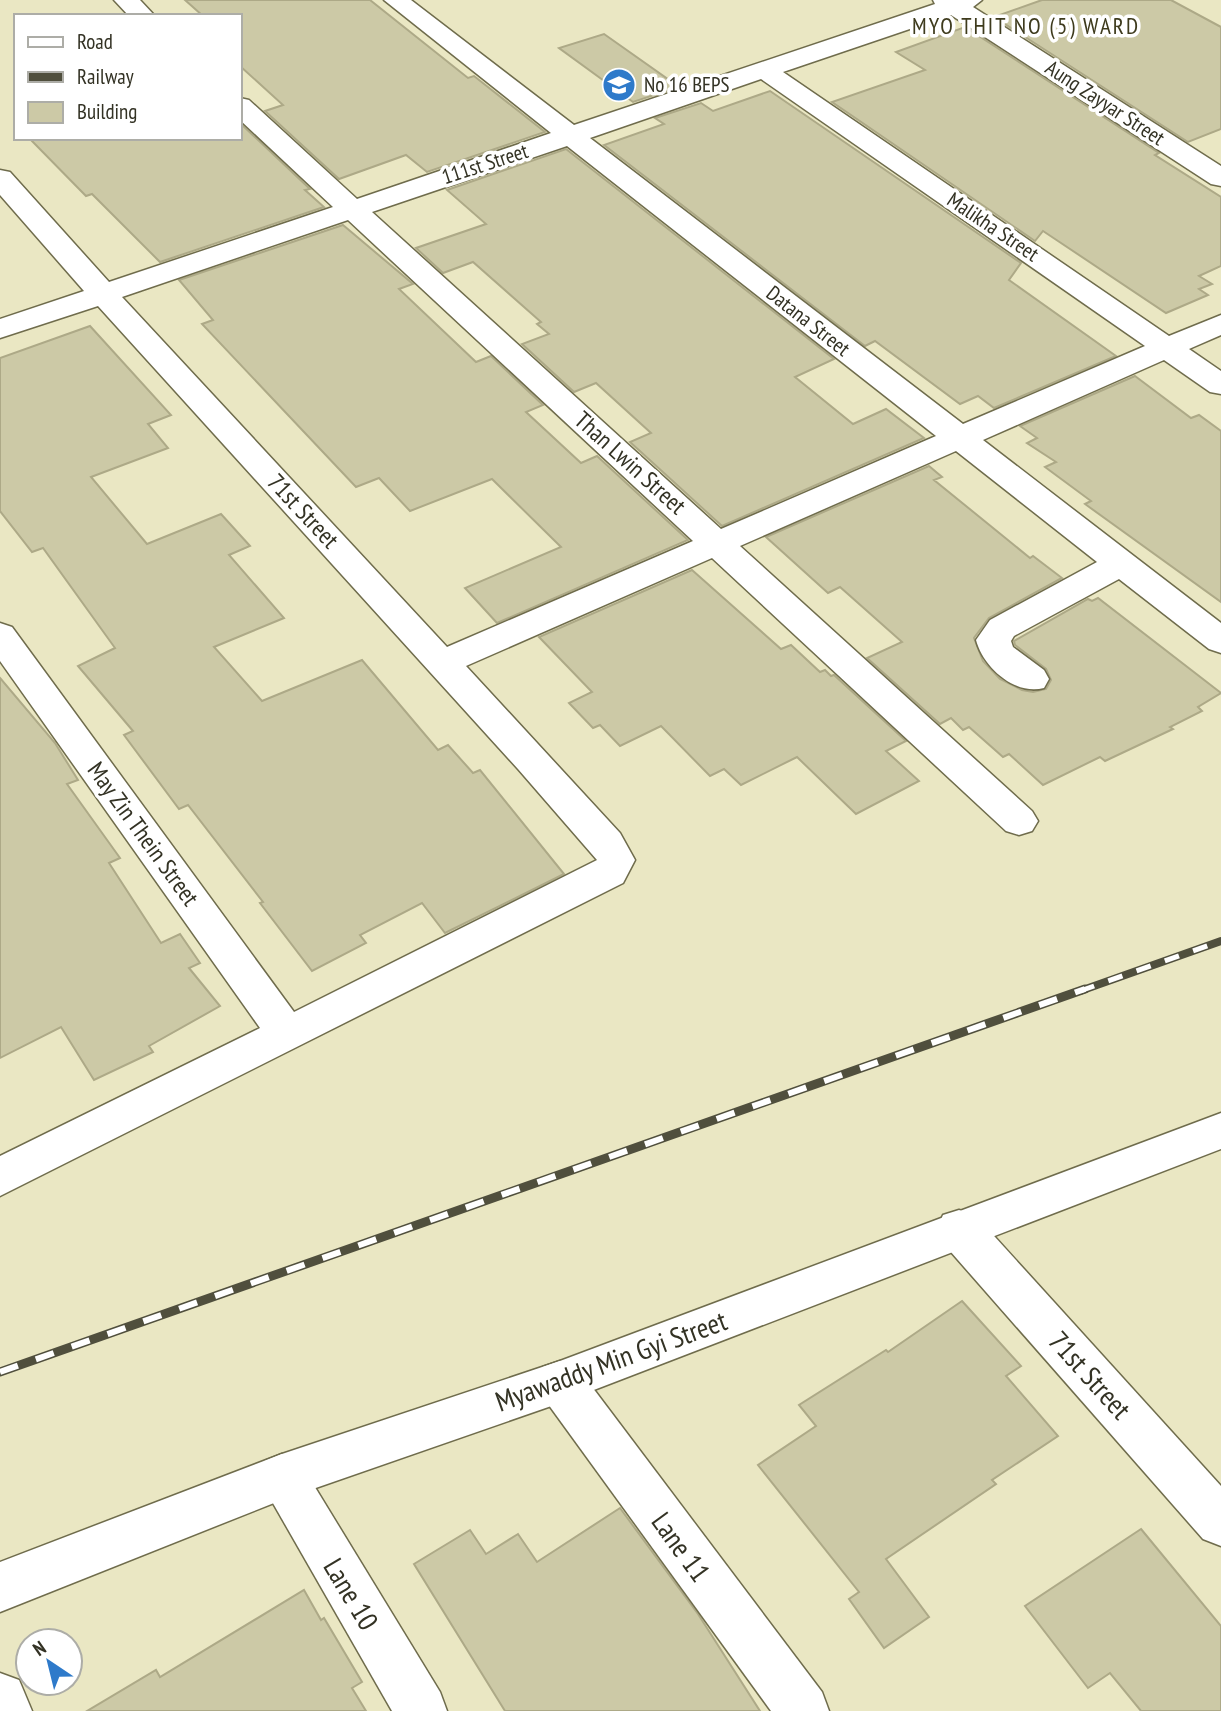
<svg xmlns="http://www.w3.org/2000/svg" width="1221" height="1711" viewBox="0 0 1221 1711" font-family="'PT Sans Narrow',sans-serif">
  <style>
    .building { fill: #ccc9a6; stroke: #ada987; stroke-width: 2 }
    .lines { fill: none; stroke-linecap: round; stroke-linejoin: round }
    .minor-casing { stroke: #6f6c4c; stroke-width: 3 }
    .secondary-casing { stroke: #6f6c4c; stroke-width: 3 }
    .minor { fill: #fff; fill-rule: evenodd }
    .secondary { fill: #fff; fill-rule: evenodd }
    .rail-far1-casing { stroke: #504f3d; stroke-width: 8 }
    .rail-casing { stroke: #504f3d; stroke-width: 9 }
    .rail-far1 { stroke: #fff; stroke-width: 5; stroke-dasharray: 15; stroke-linecap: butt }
    .rail { stroke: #fff; stroke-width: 6; stroke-dasharray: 19; stroke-linecap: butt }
    .labels { text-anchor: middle; stroke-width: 7; stroke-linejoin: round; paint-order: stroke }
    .far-poi-label { font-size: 21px; fill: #333224; stroke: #fff; text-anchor: start }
    .far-street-label { font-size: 21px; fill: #333224; stroke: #fff }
    .far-quarter-label { font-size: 23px; letter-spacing: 2px; fill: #3e3b1d; stroke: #fff }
    .street-label { font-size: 24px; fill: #333224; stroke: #fff }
    .near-street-label { font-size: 28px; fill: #333224; stroke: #fff }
  </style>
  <rect width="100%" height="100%" fill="#eae7c3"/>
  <g class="building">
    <path d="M 185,0 L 370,0 L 468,78 L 474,76 L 545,132 L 427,172 L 406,155 L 339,179 L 265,111 L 283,105 L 240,66 L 240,16 L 203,16 Z"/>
    <path d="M 1042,0 L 1171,0 L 1221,27 L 1221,129 L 1188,142 L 994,17 Z"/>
    <path d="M 965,27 L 1159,153 L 1155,155 L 1221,197 L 1221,266 L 1199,276 L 1212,284 L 1199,289 L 1208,295 L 1166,313 L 1043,231 L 1035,241 L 832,102 L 925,70 L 896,52 Z"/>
    <path d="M 604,34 L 679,87 L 633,102 L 559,48 Z"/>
    <path d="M 770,91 L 1021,263 L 1009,280 L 1116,356 L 994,408 L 978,396 L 960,404 L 875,341 L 865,346 L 604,145 L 664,124 L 655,118 L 701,103 L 713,111 Z"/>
    <path d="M 240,123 L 310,189 L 305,190 L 324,207 L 160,262 L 92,194 L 86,196 L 29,138 L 240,138 Z"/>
    <path d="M 566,149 L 834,359 L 795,377 L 853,424 L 886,409 L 924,438 L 722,526 L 630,442 L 651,433 L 596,383 L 574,392 L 522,344 L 549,334 L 537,324 L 541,322 L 473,262 L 443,273 L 416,248 L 486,224 L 447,190 Z"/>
    <path d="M 343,225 L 413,284 L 399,289 L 476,362 L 491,356 L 543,405 L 526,412 L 581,463 L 597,456 L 688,540 L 497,623 L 465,588 L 561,547 L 492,479 L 410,511 L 379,478 L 356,487 L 202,324 L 213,320 L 179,280 Z"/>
    <path d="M 90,326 L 171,415 L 148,424 L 168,448 L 91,477 L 147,544 L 221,514 L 250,546 L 229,555 L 284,618 L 214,647 L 262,701 L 362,660 L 438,750 L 448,745 L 473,773 L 480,770 L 564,874 L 445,933 L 422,903 L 360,935 L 366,943 L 312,971 L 260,903 L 263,902 L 188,805 L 179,809 L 124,735 L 133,731 L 78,666 L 115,648 L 43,548 L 32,552 L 0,511 L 0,358 Z"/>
    <path d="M 1135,376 L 1191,418 L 1199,415 L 1221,431 L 1221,602 L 1085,504 L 1091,501 L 1045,467 L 1056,462 L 1027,443 L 1037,438 L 1020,426 Z"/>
    <path d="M 929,466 L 942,477 L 934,480 L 1030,558 L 1033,556 L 1062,578 L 989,618 L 974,638 L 983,661 L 1000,679 L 1022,690 L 1033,692 L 1046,689 L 1051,680 L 1046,669 L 1015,645 L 1014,641 L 1088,599 L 1092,601 L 1098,598 L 1221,693 L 1198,707 L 1202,711 L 1170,727 L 1173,729 L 1105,761 L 1100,757 L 1043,785 L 1009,754 L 1003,757 L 969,727 L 963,730 L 951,718 L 940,724 L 867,658 L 902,642 L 840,587 L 828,593 L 766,537 Z"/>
    <path d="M 692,570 L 781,649 L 791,645 L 820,672 L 825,670 L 831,676 L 834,675 L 906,741 L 886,751 L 919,781 L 856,814 L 797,757 L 741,785 L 724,769 L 710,776 L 661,726 L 620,746 L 600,725 L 593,728 L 569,703 L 592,692 L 539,637 Z"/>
    <path d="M 0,678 L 55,743 L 78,780 L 67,784 L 120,858 L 109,863 L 161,943 L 180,934 L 200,963 L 189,968 L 220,1006 L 149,1046 L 153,1052 L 94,1080 L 61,1027 L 0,1058 Z"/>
    <path d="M 962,1301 L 1021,1366 L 1006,1376 L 1058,1436 L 992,1480 L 996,1484 L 886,1559 L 929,1617 L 884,1648 L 849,1599 L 859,1592 L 758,1465 L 816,1426 L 799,1405 L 886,1350 L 888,1352 Z"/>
    <path d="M 620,1508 L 698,1614 L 760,1711 L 505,1711 L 414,1564 L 470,1530 L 486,1554 L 518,1534 L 537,1562 Z"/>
    <path d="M 1141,1529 L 1221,1626 L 1221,1711 L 1141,1711 L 1110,1673 L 1088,1688 L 1025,1606 Z"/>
    <path d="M 304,1590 L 321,1620 L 324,1618 L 362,1682 L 352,1688 L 366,1711 L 87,1711 L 156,1670 L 160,1677 Z"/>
  </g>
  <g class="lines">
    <defs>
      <g id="minor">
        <path d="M 114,0 L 140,0 L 155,16 L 129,16 Z"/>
        <path d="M 384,0 L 411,0 L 574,125 L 935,4 L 933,0 L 982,0 L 973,7 L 1221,166 L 1221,186 L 1211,184 L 951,15 L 783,72 L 1169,336 L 1221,315 L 1221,335 L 1189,349 L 1221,371 L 1221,394 L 1210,392 L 1164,360 L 983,440 L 1221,623 L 1221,653 L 1209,649 L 1119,579 L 1014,636 L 1011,641 L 1013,647 L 1044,670 L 1049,679 L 1044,688 C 1015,696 983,667 976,640 L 990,620 L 1097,562 L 956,451 L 740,546 L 1032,811 L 1038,821 L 1032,831 L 1019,835 L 1006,831 L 712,558 L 466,666 L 620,833 L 635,860 L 623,883 L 0,1196 L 0,1156 L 260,1028 L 0,661 L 0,623 L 12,627 L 294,1012 L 597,860 L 518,769 L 98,306 L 0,338 L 0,319 L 84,291 L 0,195 L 0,170 L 10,172 L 109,282 L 333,207 L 240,120 L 240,98 L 249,100 L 357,199 L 551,133 ZM 761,79 L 1145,346 L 963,424 L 590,138 ZM 567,146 L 936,436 L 721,529 L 372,212 ZM 348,220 L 693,541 L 447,647 L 122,297 Z"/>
        <path d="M 959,1210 L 975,1215 L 1221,1486 L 1221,1546 L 1203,1539 L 943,1243 L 937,1229 L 943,1215 Z"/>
        <path d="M 560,1361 L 577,1367 L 822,1692 L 829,1711 L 771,1711 L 543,1397 L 536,1382 L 543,1367 Z"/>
        <path d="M 282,1454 L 299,1461 L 440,1692 L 447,1711 L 392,1711 L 258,1477 L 265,1461 Z"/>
        <path d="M 0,1673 L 19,1680 L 32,1711 L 0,1711 Z"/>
      </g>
      <path id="secondary" d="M 1221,1113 L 1221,1149 L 560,1403 L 284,1499 L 0,1612 L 0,1562 L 282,1454 L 560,1361 Z"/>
    </defs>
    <use href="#minor" class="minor-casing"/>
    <use href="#secondary" class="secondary-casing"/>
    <use href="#minor" class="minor"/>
    <use href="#secondary" class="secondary"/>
    <defs>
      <path id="rail-far1" d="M 1080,991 L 1221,941"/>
      <path id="rail" d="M 0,1372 L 1085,989"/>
    </defs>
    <use href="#rail-far1" class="rail-far1-casing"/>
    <use href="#rail" class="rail-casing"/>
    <use href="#rail-far1" class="rail-far1"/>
    <use href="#rail" class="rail"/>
  </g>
  <defs>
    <symbol id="school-disc" viewBox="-11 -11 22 22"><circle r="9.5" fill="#2e7aca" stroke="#fff"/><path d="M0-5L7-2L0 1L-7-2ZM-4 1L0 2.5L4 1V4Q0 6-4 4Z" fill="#fff"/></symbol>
  </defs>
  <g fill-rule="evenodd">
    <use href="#school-disc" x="600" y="66" width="38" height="38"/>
  </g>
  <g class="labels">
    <g class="far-poi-label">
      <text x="644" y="92">No 16 BEPS</text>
    </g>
    <g class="far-street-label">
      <text transform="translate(1105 103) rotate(33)" y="7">Aung Zayyar Street</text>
      <text transform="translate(485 164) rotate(-18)" y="7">111st Street</text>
      <text transform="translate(993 227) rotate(34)" y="7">Malikha Street</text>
      <text transform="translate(808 321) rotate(38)" y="7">Datana Street</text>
    </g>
    <g class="far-quarter-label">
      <text x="1026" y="34">MYO THIT NO (5) WARD</text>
    </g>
    <g class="street-label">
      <text transform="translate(630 463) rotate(42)" y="8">Than Lwin Street</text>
      <text transform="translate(303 511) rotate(47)" y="8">71st Street</text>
      <text transform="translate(143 834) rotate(54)" y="8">May Zin Thein Street</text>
    </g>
    <g class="near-street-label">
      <text transform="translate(611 1361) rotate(-20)" y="10">Myawaddy Min Gyi Street</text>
      <text transform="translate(1090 1375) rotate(48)" y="10">71st Street</text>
      <text transform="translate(681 1547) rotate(54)" y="10">Lane 11</text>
      <text transform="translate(351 1594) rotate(59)" y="10">Lane 10</text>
    </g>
  </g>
  <rect x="14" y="14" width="228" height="126" fill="#ffffff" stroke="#adada7" stroke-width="2"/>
  <rect x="28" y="37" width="35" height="10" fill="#ffffff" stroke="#adada7" stroke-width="2"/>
  <text x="77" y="49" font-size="21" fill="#333224">Road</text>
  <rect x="28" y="72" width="35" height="10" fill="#504f3d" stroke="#adada7" stroke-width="2"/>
  <text x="77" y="84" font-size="21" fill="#333224">Railway</text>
  <rect x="28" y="102" width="35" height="21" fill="#ccc9a6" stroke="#adada7" stroke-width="2"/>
  <text x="77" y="119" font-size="21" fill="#333224">Building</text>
  <g transform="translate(49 1662) rotate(325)"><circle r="33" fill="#ffffff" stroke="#adada7" stroke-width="2"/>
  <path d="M0-5L12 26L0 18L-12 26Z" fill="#2e7aca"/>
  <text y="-10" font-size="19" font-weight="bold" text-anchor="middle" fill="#333224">N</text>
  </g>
</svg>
